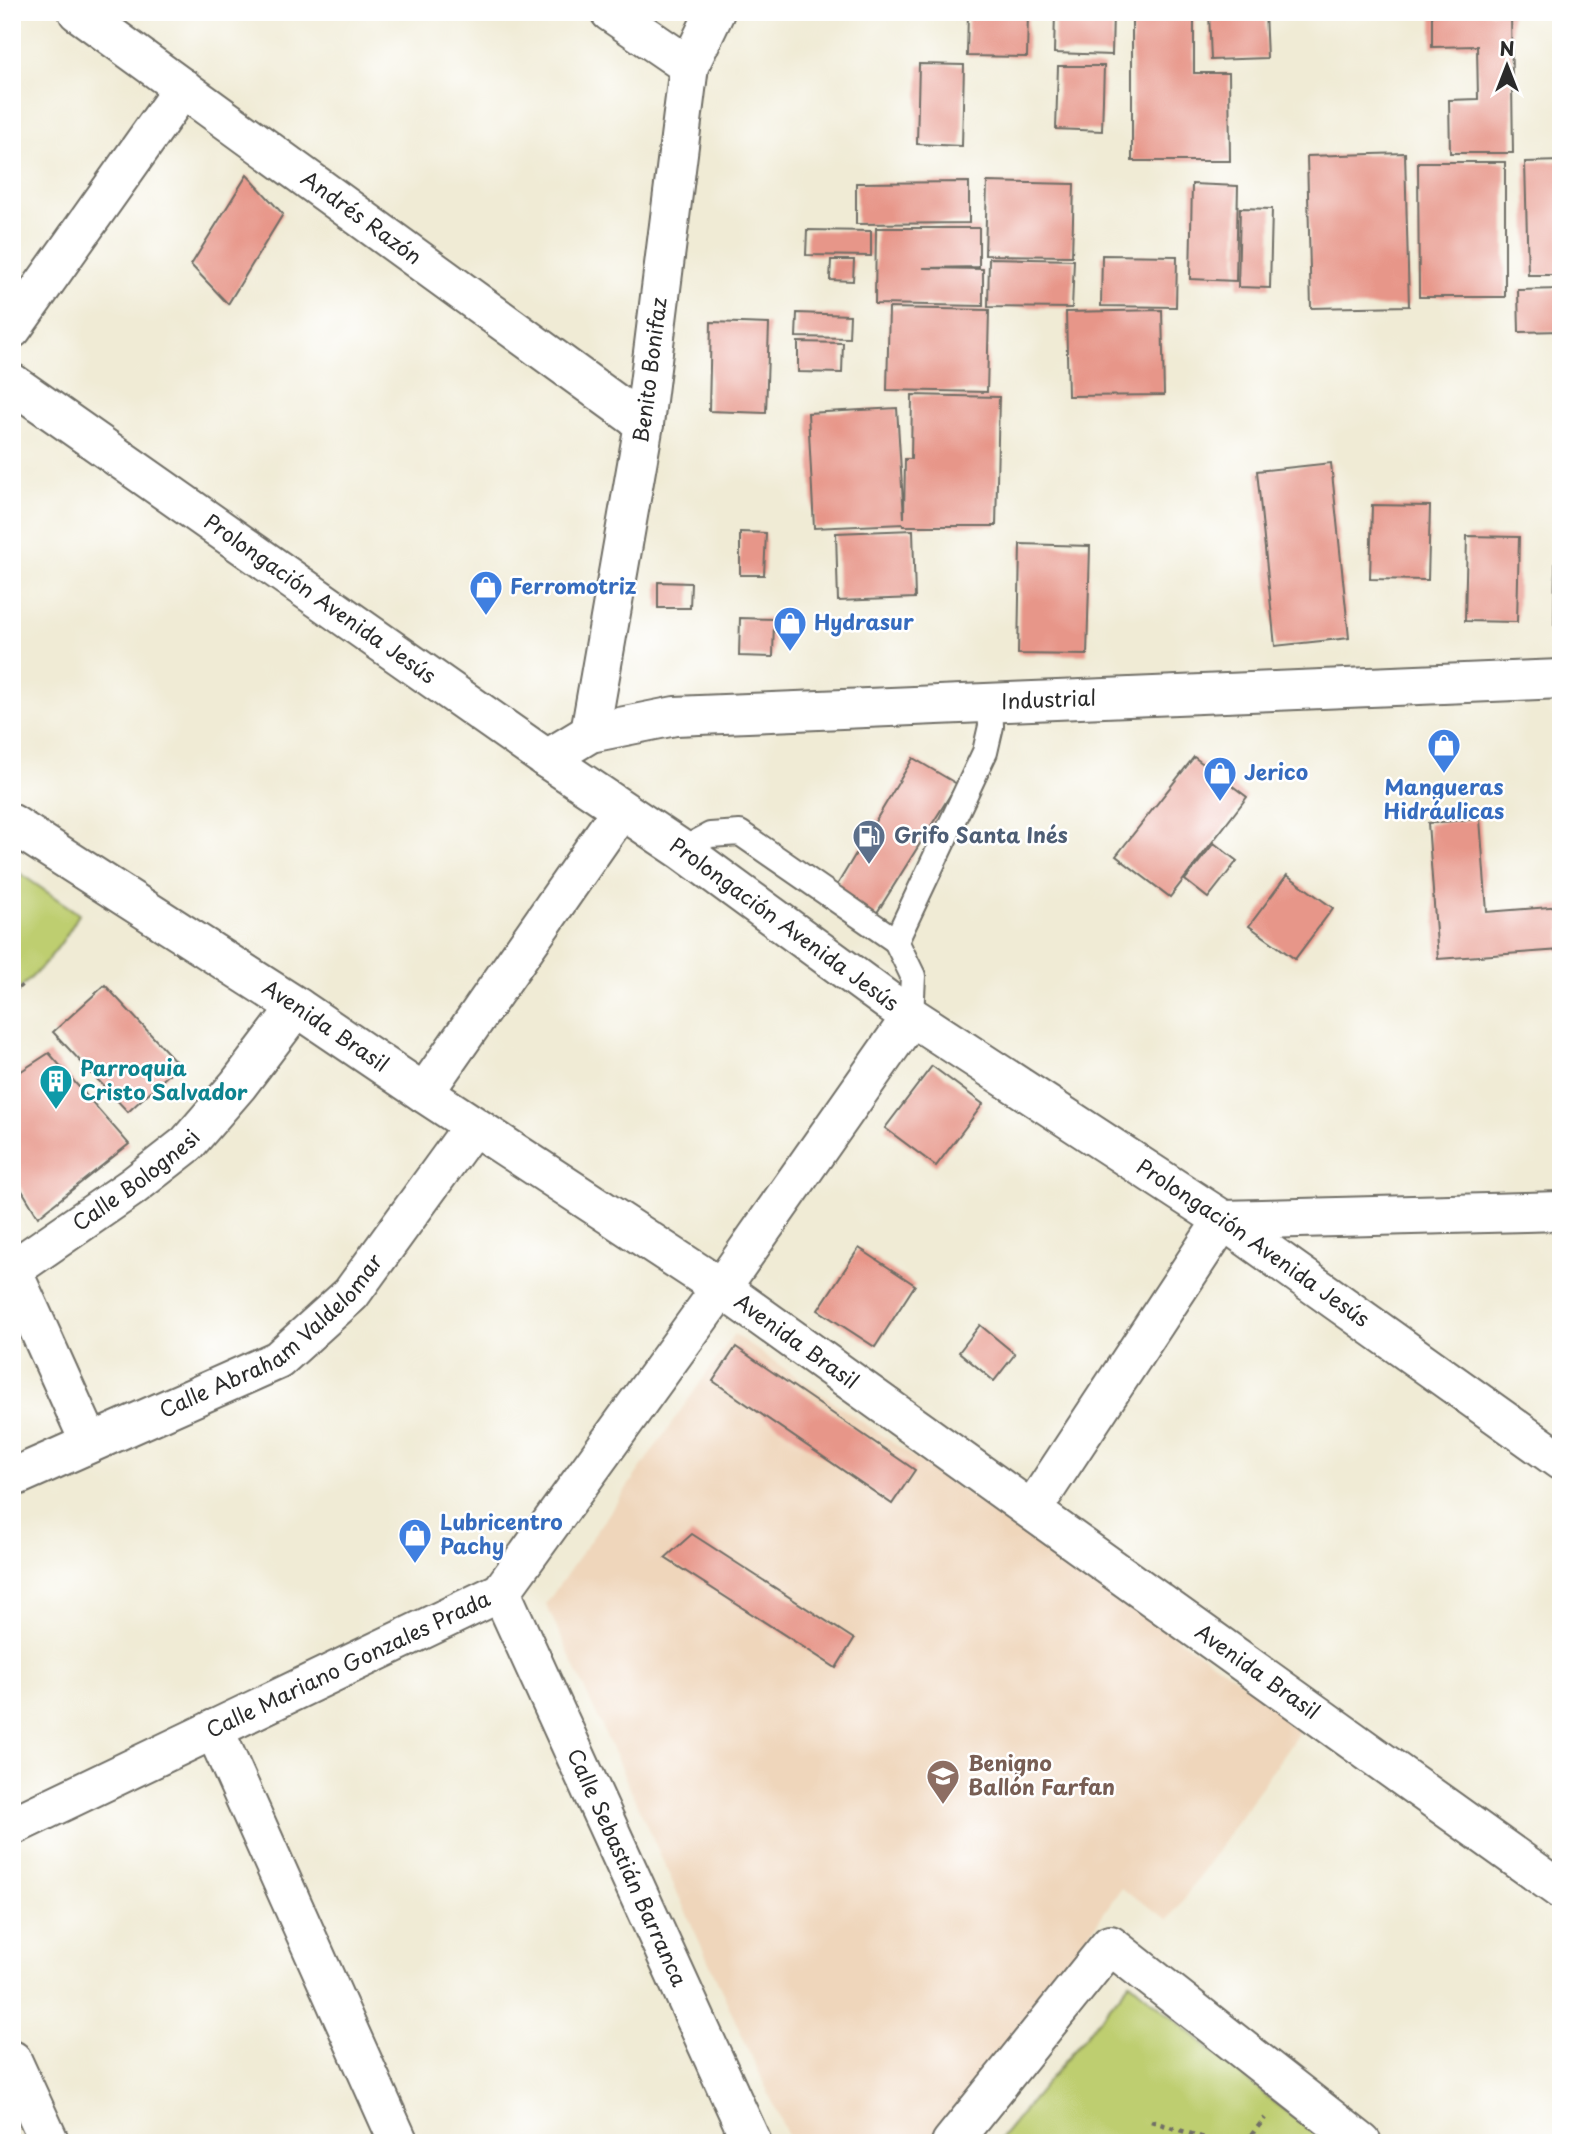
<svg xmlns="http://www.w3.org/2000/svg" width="1573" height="2155" viewBox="0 0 1573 2155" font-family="'Playpen Sans',sans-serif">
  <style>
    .built { fill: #efd6bb }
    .green { fill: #bece70; stroke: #747c4e; stroke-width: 2 }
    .building { fill: #e79689 }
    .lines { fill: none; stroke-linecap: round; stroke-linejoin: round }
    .service-casing { stroke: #706e66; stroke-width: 28 }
    .minor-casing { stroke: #706e66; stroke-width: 42 }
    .secondary-casing { stroke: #706e66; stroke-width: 42 }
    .primary-casing { stroke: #706e66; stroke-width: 42 }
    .path { stroke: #706e66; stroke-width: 4.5; stroke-dasharray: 5 5; stroke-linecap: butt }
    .service { stroke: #fff; stroke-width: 24 }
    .minor { stroke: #fff; stroke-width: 38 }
    .secondary { stroke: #fff; stroke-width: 38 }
    .primary { stroke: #fff; stroke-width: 38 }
    .labels { text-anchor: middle; stroke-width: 5; stroke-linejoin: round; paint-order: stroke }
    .street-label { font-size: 21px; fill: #2b2b2b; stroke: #fff }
    .shop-label { font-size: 21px; font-weight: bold; fill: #366cbe; stroke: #fff; text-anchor: start }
    .service-label { font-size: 21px; font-weight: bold; fill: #4e5e75; stroke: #fff; text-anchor: start }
    .culture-label { font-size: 21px; font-weight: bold; fill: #0d838f; stroke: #fff; text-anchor: start }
    .education-label { font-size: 21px; font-weight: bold; fill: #785e54; stroke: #fff; text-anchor: start }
  </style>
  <rect width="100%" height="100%" fill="#fff"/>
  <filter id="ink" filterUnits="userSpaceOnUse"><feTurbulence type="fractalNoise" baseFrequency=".0143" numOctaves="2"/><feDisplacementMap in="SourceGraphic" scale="14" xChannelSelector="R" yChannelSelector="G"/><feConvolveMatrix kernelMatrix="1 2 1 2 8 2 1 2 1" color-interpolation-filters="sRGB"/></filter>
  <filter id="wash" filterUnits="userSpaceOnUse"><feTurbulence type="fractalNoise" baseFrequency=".00686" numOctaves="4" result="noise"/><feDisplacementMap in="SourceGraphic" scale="28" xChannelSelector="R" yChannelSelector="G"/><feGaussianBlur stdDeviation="1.57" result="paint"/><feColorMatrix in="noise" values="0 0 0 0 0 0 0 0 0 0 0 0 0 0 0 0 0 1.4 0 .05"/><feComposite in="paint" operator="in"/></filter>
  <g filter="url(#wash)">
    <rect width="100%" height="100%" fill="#f0ebd5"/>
    <path class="built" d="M 734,1334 L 1304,1725 L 1169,1920 L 1121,1888 L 944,2143 L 791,2143 L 546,1604 Z"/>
    <g class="green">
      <path d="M 12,868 L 79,914 C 62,946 40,972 12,995 Z"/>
      <path d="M 1130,1982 L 1276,2104 L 1327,2143 L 997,2143 Z"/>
    </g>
    <g id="blocks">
      <g class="building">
        <path d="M 968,12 L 1028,12 L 1027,57 L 967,56 Z"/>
        <path d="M 1055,12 L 1113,12 L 1112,55 L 1054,53 Z"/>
        <path d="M 1132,12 L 1194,12 L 1194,73 L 1229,73 L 1230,161 L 1132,161 Z"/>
        <path d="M 1209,12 L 1265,12 L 1267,58 L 1211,60 Z"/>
        <path d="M 1432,12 L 1511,12 L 1513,153 L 1450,153 L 1449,100 L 1478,99 L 1477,46 L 1432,47 Z"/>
        <path d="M 919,64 L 964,65 L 962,146 L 917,144 Z"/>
        <path d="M 1058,66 L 1104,66 L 1102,131 L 1056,129 Z"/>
        <path d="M 1405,153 L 1409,306 L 1311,308 L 1307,156 Z"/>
        <path d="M 1561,161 L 1561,275 L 1528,275 L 1525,162 Z"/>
        <path d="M 1418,162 L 1505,162 L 1505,297 L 1419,297 Z"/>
        <path d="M 247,175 L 283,214 L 228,304 L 191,265 Z"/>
        <path d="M 969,182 L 969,223 L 856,224 L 856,183 Z"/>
        <path d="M 987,182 L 1074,184 L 1072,256 L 985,255 Z"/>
        <path d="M 1192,184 L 1238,186 L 1236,281 L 1190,279 Z"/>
        <path d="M 1240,208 L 1272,209 L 1270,288 L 1238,287 Z"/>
        <path d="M 876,228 L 979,228 L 979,267 L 923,268 L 983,269 L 983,306 L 875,304 Z"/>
        <path d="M 807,230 L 871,231 L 871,256 L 806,255 Z"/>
        <path d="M 1102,255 L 1177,256 L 1176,307 L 1101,306 Z"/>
        <path d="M 989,258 L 1074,260 L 1072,308 L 988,307 Z"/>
        <path d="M 831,260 L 854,260 L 853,281 L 830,280 Z"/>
        <path d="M 1561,289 L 1561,331 L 1519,332 L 1518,290 Z"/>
        <path d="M 889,308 L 989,310 L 987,392 L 887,390 Z"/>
        <path d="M 1162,310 L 1164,395 L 1068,396 L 1066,312 Z"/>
        <path d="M 797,313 L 850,315 L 849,338 L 796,337 Z"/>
        <path d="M 711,322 L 769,324 L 766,413 L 709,411 Z"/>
        <path d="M 798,342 L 843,343 L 842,373 L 798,372 Z"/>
        <path d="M 912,395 L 999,397 L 996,526 L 903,526 L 903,524 L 814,528 L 808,413 L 897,408 L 904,518 L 905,459 L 911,459 Z"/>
        <path d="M 1331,463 L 1349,638 L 1275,646 L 1257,471 Z"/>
        <path d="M 1372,505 L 1430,506 L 1428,580 L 1370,579 Z"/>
        <path d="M 1556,521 L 1561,522 L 1561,624 L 1554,624 Z"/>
        <path d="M 913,530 L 915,598 L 838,601 L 836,533 Z"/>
        <path d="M 740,532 L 766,533 L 764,575 L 740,575 Z"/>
        <path d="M 1467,536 L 1519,537 L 1517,622 L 1465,621 Z"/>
        <path d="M 1020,544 L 1090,546 L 1087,655 L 1018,654 Z"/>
        <path d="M 658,582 L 691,583 L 690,608 L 658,608 Z"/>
        <path d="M 740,618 L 774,619 L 773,657 L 739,656 Z"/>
        <path d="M 1194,757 L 1247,797 L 1170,897 L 1116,856 Z"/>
        <path d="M 913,758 L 957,784 L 873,919 L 833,892 Z"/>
        <path d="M 1480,819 L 1487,912 L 1561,906 L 1561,950 L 1438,959 L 1428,823 Z"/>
        <path d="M 1214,843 L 1237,861 L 1208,898 L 1185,880 Z"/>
        <path d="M 1287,875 L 1333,908 L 1295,959 L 1249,926 Z"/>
        <path d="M 105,985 L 179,1065 L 128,1112 L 53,1032 Z"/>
        <path d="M 49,1053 L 129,1144 L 38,1217 L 12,1174 L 12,1077 Z"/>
        <path d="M 932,1066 L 983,1104 L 936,1166 L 885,1128 Z"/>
        <path d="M 859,1248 L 915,1285 L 875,1347 L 818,1310 Z"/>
        <path d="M 980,1325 L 1015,1354 L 994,1381 L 959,1352 Z"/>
        <path d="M 736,1347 L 915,1470 L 892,1504 L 713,1381 Z"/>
        <path d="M 692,1534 L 854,1639 L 836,1668 L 665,1558 Z"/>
      </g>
    </g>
  </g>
  <g filter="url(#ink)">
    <use href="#blocks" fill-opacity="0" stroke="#706e66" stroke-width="2"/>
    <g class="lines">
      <defs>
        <g id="service">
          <path d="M 682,850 L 710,835 L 740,833 L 896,941"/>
          <path d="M 911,1017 L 913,976 L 896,941 L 985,752 L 991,726 L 990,702"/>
        </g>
        <g id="minor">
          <path id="s1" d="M 78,12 L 644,424"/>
          <path d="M 610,12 L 689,66"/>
          <path d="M 12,329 L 183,88"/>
          <path id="s2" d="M 590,733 L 644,424 L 689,66 L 715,12"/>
          <path id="s3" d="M 547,759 L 590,733 L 675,716 L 1561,679"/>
          <path id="s4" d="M 12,824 L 297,1007 L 424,1093 L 721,1288 L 1561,1890"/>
          <path d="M 424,1093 L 621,810"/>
          <path id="s5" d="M 90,1443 L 12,1270 L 132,1187 L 187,1144 L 238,1085 L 297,1007"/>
          <path id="s6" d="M 12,1478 L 278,1360 L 351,1294 L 473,1126"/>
          <path d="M 1032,1510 L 1223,1220 L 1561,1211"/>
          <path id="s7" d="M 501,1592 L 752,2143"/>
          <path d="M 214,1729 L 399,2143"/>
          <path id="s8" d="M 12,1826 L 501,1592 L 721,1288 L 911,1017"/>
          <path d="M 951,2143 L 1110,1945 L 1362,2143"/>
        </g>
        <path id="secondary" d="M 12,2060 L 50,2143"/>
        <g id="primary">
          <path id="s9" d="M 12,383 L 547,759 L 682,850 L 888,1001 L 1223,1220 L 1561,1461"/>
        </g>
      </defs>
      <use href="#service" class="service-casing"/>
      <use href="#minor" class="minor-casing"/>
      <use href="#secondary" class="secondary-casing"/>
      <use href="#primary" class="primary-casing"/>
      <g class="path">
        <path d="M 12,978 L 21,988"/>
        <path d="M 1151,2121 L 1220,2143"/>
        <path d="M 1229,2143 L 1238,2143"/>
        <path d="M 1245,2143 L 1265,2118"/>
      </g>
      <use href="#service" class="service"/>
      <use href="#minor" class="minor"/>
      <use href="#secondary" class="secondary"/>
      <use href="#primary" class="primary"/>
    </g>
  </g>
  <defs>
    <symbol id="shop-pin" viewBox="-11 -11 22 30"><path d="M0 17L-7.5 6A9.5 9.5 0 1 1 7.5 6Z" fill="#3f7fe0" stroke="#fff"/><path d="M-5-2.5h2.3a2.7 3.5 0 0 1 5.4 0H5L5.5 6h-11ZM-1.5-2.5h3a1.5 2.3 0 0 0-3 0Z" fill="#fff"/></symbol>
    <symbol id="fuel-pin" viewBox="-11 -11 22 30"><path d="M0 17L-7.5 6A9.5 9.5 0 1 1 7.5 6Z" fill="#5c6f8a" stroke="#fff"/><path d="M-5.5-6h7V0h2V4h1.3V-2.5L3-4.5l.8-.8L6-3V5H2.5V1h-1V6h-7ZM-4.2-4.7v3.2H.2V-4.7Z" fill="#fff"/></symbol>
    <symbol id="building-pin" viewBox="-11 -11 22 30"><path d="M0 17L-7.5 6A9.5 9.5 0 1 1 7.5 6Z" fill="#0f9aa8" stroke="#fff"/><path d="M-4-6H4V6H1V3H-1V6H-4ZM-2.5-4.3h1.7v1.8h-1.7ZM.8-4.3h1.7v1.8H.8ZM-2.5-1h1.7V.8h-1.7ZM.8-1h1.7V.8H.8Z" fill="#fff"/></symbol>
    <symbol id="school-pin" viewBox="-11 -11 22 30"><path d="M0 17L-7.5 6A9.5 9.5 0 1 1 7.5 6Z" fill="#8d6e63" stroke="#fff"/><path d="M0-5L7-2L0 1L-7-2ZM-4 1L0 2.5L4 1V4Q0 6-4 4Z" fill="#fff"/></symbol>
  </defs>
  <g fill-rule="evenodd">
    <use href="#shop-pin" x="467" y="568" width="38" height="52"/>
    <use href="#shop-pin" x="771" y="604" width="38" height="52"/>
    <use href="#shop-pin" x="1425" y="726" width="38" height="52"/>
    <use href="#shop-pin" x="1201" y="754" width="38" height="52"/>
    <use href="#fuel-pin" x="850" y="817" width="38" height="52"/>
    <use href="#building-pin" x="37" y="1062" width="38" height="52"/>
    <use href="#shop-pin" x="396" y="1516" width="38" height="52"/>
    <use href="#school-pin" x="924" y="1757" width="38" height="52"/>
  </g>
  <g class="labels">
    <g class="street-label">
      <text dy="7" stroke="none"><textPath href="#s1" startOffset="350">Andrés Razón</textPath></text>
      <text dy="7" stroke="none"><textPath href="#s2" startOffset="368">Benito Bonifaz</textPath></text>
      <text dy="7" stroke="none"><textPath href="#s9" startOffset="376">Prolongación Avenida Jesús</textPath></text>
      <text dy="7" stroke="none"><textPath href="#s3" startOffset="511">Industrial</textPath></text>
      <text dy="7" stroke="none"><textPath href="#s9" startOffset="943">Prolongación Avenida Jesús</textPath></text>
      <text dy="7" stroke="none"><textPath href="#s4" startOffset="373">Avenida Brasil</textPath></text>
      <text dy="7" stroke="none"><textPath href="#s5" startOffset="343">Calle Bolognesi</textPath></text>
      <text dy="7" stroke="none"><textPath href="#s9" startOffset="1510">Prolongación Avenida Jesús</textPath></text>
      <text dy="7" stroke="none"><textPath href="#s6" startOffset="299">Calle Abraham Valdelomar</textPath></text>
      <text dy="7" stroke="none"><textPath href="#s4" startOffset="940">Avenida Brasil</textPath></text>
      <text dy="7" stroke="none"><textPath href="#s8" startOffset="373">Calle Mariano Gonzales Prada</textPath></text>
      <text dy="7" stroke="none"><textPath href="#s4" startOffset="1507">Avenida Brasil</textPath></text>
      <text dy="7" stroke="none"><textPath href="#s7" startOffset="303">Calle Sebastián Barranca</textPath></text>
    </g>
    <g class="shop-label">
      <text x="510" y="594">Ferromotriz</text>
      <text x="814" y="630">Hydrasur</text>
      <text x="1244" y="780">Jerico</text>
      <text x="1444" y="795" text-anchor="middle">Mangueras<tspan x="1444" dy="24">Hidráulicas</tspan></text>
      <text x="440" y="1530">Lubricentro<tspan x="440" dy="24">Pachy</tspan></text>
    </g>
    <g class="service-label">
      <text x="894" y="843">Grifo Santa Inés</text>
    </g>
    <g class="culture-label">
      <text x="80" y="1076">Parroquia<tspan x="80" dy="24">Cristo Salvador</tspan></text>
    </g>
    <g class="education-label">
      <text x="968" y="1771">Benigno<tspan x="968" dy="24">Ballón Farfan</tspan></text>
    </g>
  </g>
  <rect width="1573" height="2155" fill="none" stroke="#fff" stroke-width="42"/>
  <g transform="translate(1507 66)" stroke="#ffffff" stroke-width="5" paint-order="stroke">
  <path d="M0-5L12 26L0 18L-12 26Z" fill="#2b2b2b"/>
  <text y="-10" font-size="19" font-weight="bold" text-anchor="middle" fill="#2b2b2b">N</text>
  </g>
</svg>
